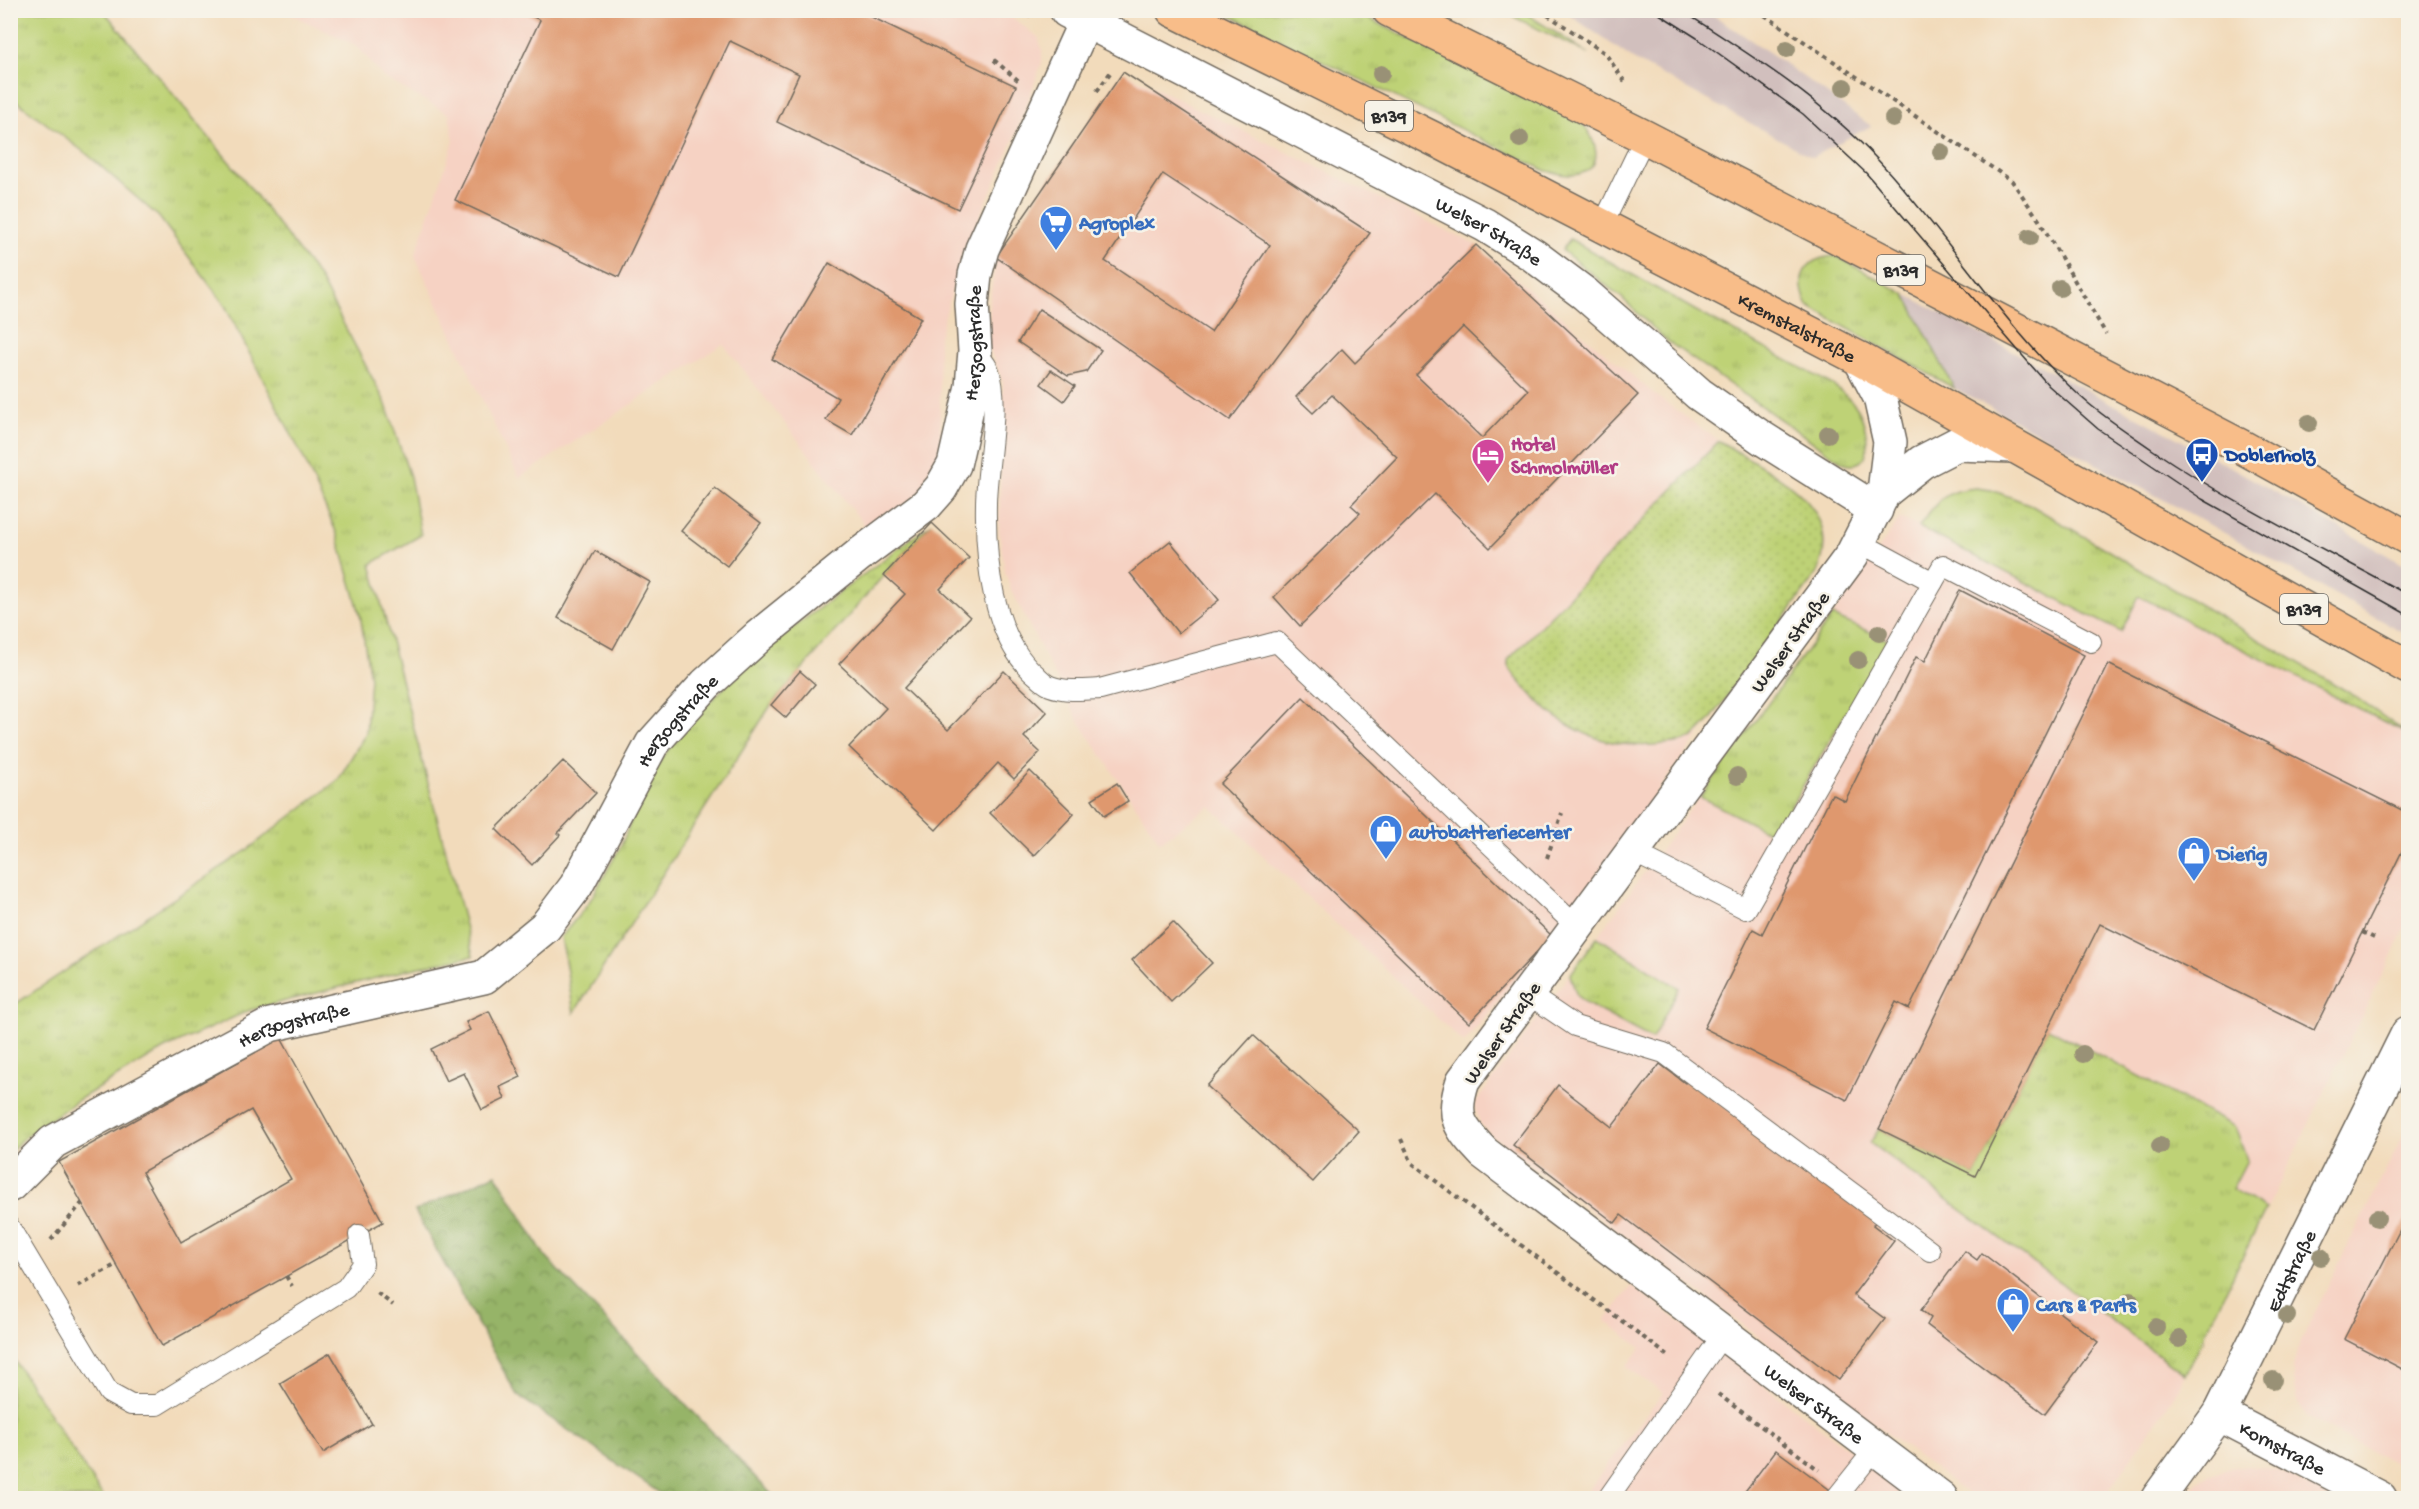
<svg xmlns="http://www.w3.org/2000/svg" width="2419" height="1509" viewBox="0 0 2419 1509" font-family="'Gochi Hand',sans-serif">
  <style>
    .built { fill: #f6d2c3 }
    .industrial { fill: #d1bfbd }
    .grass { fill: url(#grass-tufts); stroke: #747e50; stroke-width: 1.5 }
    .forest { fill: url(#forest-crowns); stroke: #607049; stroke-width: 1.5 }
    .park { fill: url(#park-dots); stroke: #747e50; stroke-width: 1.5 }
    .building { fill: #df986e; fill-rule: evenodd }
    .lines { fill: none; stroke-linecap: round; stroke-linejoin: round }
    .lane-casing { stroke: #71695d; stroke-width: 22 }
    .street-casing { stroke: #71695d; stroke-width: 36 }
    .primary-casing { stroke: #71695d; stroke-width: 36 }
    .path { stroke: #71695d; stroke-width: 4; stroke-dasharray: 4.5 4.5; stroke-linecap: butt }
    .lane { stroke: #fff; stroke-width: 20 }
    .street { stroke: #fff; stroke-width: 33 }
    .primary { stroke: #f8bd89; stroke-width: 33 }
    .tram { stroke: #2b2b2b; stroke-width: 1.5 }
    .tree { fill: #999176 }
    .labels { text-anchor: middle; stroke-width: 5; stroke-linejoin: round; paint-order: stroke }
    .shield { fill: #f7f3e8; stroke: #686764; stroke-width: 1.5 }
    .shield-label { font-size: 18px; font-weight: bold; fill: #2b2b2b }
    .shop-label { font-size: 20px; font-weight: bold; fill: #366cbe; stroke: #f7f3e8; text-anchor: start }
    .street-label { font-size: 20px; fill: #2b2b2b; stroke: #f7f3e8 }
    .hotel-label { font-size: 20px; font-weight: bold; fill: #b23c85; stroke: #f7f3e8; text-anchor: start }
    .transit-label { font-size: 20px; font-weight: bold; fill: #164399; stroke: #f7f3e8; text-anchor: start }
  </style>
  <defs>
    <pattern id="grass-tufts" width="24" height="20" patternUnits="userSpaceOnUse" patternTransform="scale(1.5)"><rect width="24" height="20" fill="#bed276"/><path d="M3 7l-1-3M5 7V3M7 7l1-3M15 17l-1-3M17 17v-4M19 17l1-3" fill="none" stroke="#a3b466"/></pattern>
    <pattern id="forest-crowns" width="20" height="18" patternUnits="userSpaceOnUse" patternTransform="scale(1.5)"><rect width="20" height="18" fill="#96b467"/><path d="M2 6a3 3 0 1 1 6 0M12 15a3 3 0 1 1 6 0" fill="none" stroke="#7b9355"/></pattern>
    <pattern id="park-dots" width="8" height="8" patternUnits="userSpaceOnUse" patternTransform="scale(1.5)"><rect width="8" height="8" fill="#bed276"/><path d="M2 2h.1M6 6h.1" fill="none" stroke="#a3b466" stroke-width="1.8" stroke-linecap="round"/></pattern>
  </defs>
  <rect width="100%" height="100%" fill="#f7f3e8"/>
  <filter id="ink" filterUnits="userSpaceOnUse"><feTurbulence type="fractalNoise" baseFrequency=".0167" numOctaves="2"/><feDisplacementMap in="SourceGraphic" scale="12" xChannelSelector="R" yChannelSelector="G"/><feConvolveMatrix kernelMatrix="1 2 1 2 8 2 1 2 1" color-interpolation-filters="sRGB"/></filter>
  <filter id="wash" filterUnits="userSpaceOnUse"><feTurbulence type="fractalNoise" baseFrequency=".008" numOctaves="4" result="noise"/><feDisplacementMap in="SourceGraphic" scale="24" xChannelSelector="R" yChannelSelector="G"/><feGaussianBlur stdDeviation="1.35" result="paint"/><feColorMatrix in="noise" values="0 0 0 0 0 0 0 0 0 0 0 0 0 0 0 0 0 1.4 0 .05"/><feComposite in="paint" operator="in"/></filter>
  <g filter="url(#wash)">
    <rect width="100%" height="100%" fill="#f2dbbb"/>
    <g class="built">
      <path d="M 1002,10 L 1038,37 L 1042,49 L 1042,62 L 1014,139 L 962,256 L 939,337 L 941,478 L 869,531 L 723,344 L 519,478 L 415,256 L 454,141 L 449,114 L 383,77 L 357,46 L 284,11 Z"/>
      <path d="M 1123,72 L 1476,245 L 1658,397 L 1719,441 L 1804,497 L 1823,527 L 1826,542 L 1824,557 L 1817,573 L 1552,936 L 1464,1043 L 1210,806 L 1160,842 L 1078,720 L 1010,588 L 1005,571 L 999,531 L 1003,383 L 988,345 L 990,300 L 996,257 Z"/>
      <path d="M 1976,488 L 1991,490 L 2029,504 L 2348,692 L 2408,734 L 2408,922 L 2179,1388 L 2104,1498 L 1973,1498 L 1491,1135 L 1480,1124 L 1474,1105 L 1832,616 L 1900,518 L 1919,527 L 1939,499 L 1961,489 Z"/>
      <path d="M 2408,1126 L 2408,1470 L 2306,1416 L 2297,1401 L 2293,1367 L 2297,1351 L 2312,1317 Z"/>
      <path d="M 1632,1286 L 1647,1297 L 1913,1498 L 1582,1498 L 1663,1393 L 1627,1367 L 1641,1348 L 1605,1320 Z"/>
      <path d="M 2237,1466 L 2266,1467 L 2278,1470 L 2334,1498 L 2183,1498 L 2199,1482 L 2210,1475 Z"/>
    </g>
    <g class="industrial">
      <path d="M 1564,11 L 1707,11 L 1770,53 L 1871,126 L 1812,157 L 1633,59 Z"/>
      <path d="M 1905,294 L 2222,462 L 2408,567 L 2408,635 L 2192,515 L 1954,388 Z"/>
    </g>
    <g class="grass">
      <path d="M 11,10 L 104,11 L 241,176 L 318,276 L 385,402 L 410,477 L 421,535 L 371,564 L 473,956 L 415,968 L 250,1010 L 164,1049 L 78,1100 L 20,1141 L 11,1152 L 11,1007 L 247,850 L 338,780 L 366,733 L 370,678 L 360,614 L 337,534 L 304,459 L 224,304 L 159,217 L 88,155 L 11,97 Z"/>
      <path d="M 1221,11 L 1353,11 L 1582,123 C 1594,137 1607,166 1579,174 C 1568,177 1557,173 1546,171 Z"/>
      <path d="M 1502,11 L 1522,11 L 1589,54 Z"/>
      <path d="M 1570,239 L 1698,312 L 1833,385 C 1841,392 1851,399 1857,408 C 1868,426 1878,474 1842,462 L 1664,339 L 1622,298 L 1562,250 Z"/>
      <path d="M 1836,256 L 1905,294 L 1954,388 L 1808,306 C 1794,277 1804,258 1836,256 Z"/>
      <path d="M 1976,488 L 1991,490 L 2029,504 L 2348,692 L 2408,734 L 2139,596 L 2121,632 L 1919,527 C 1936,502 1944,490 1976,488 Z"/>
      <path d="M 932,523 L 884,575 L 771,705 L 574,1013 L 561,937 L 588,904 L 621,846 L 648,778 L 686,725 L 761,652 Z"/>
      <path d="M 1832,616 L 1889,640 L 1774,835 L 1700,797 Z"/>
      <path d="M 1597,937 L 1679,988 L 1652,1039 L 1589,1005 L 1577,996 L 1570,975 Z"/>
      <path d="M 2048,1028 L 2235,1127 L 2247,1160 L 2232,1189 L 2266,1209 L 2185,1374 L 1870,1143 L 1879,1129 L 1975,1176 Z"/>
      <path d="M 10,1355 L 11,1355 L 104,1498 L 11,1498 Z"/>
    </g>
    <path class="forest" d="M 496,1174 L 545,1256 L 775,1498 L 667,1498 L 517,1395 L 415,1211 Z"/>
    <path class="park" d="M 1719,441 C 1767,471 1848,503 1817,573 L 1711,719 C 1705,725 1699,734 1691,738 C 1683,743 1672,743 1664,744 C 1610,751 1563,731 1527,690 C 1520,681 1508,671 1508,660 Z"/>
    <g id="blocks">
      <g class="building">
        <path d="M 519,10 L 857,10 L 1016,86 L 958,209 L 777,122 L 799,74 L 730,41 L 619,277 L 455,200 L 540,20 Z"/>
        <path d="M 1123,72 L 1370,233 L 1230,420 L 996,257 ZM 1163,174 L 1270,245 L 1211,332 L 1105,261 Z"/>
        <path d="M 1476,245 L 1638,395 L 1490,548 L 1435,494 L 1300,626 L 1274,597 L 1360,513 L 1351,505 L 1397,457 L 1332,395 L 1313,413 L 1296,397 L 1342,349 L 1355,363 ZM 1463,327 L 1528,390 L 1482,438 L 1416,375 Z"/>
        <path d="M 829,263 L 921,318 L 852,435 L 826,420 L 838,398 L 772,359 Z"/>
        <path d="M 1039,309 L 1101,350 L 1086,372 L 1068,376 L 1018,342 Z"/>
        <path d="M 1051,370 L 1075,386 L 1064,401 L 1041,384 Z"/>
        <path d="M 715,488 L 761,523 L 727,566 L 681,531 Z"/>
        <path d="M 932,523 L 969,558 L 940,589 L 970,617 L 904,688 L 948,730 L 1004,671 L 1047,712 L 1024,737 L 1040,752 L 1014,779 L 998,763 L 936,830 L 849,747 L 886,708 L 839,664 L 905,594 L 884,575 Z"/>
        <path d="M 1170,541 L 1219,600 L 1178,633 L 1130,573 Z"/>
        <path d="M 595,551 L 650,582 L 613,649 L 558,618 Z"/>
        <path d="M 1960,590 L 2084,655 L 1909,1009 L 1896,1002 L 1847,1100 L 1704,1028 L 1753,929 L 1762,934 L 1832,794 L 1845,801 L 1916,657 L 1925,661 Z"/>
        <path d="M 2108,664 L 2408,813 L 2408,839 L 2314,1030 L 2100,924 L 1975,1176 L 1879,1129 Z"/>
        <path d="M 800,671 L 815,684 L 786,718 L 771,705 Z"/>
        <path d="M 1303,697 L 1552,936 L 1469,1023 L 1220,784 Z"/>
        <path d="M 563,761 L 596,793 L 558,833 L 560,835 L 532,865 L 496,829 Z"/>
        <path d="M 1030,771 L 1074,814 L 1034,856 L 990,813 Z"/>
        <path d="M 1117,783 L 1128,801 L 1104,816 L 1092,799 Z"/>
        <path d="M 1173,922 L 1212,963 L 1171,1002 L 1132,960 Z"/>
        <path d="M 489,1011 L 521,1077 L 500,1087 L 505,1099 L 482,1110 L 464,1073 L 446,1081 L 431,1049 L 470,1030 L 466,1022 Z"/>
        <path d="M 1253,1035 L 1359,1131 L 1313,1182 L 1207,1086 Z"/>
        <path d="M 281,1038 L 383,1222 L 162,1346 L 59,1162 ZM 251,1110 L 291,1179 L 181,1242 L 142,1172 Z"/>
        <path d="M 1660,1064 L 1685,1083 L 1688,1079 L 1876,1221 L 1873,1225 L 1894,1241 L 1853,1295 L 1885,1319 L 1839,1380 L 1621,1215 L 1615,1223 L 1513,1145 L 1558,1085 L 1612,1127 Z"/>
        <path d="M 2408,1214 L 2408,1372 L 2344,1339 Z"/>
        <path d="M 1965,1251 L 1977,1260 L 1982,1253 L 2098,1342 L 2045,1414 L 1927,1325 L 1931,1318 L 1921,1310 Z"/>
        <path d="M 330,1353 L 372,1424 L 323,1453 L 280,1383 Z"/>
        <path d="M 1776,1450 L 1841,1498 L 1740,1498 Z"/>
      </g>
    </g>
  </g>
  <g filter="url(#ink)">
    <use href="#blocks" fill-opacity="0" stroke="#71695d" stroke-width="1.5"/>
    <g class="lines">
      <defs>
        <g id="lane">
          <path d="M 1602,226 L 1645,137"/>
          <path d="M 977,353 C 981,358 987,365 989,371 C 1001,404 986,468 986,504 C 985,558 992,638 1036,675 C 1040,679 1045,684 1050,686 C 1066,692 1083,690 1100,689 L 1277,642 L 1577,927"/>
          <path d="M 1933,582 L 1943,565 L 2091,642"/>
          <path d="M 1633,852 L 1746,909 L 1933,582 L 1859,542"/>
          <path d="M 1528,994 L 1575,1026 L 1664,1053 L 1930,1251"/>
          <path d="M 10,1228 L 109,1393 L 131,1405 L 157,1405 L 346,1288 L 363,1264 L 359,1235"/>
          <path d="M 1608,1498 L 1724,1333"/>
          <path d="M 1836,1498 L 1875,1449"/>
        </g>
        <g id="street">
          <path id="s1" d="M 1067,11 L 1485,225 L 1533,255 L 1585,294 L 1699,394 L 1762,438 L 1876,510"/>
          <path id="s2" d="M 1860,359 L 1880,397 L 1890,442 L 1884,492 L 1852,555 L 1463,1081 C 1451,1117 1459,1127 1484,1153 L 1941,1498"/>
          <path d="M 1884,492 L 1922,462 L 1957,444 L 2014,446"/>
          <path id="s3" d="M 10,1185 L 53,1142 L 270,1025 L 484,977 L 545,927 L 576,886 L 652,744 L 706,684 L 759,636 L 859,555 L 926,505 L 941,488 L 954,465 L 972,386 L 975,351 L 972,304 L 975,275 L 982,249 L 1086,20"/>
          <path id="s4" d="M 2219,1414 L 2380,1498"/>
          <path id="s5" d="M 2158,1498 L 2219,1414 L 2408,1033"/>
        </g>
        <g id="primary">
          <path id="s6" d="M 1173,10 L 1444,144 L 1860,359 L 2408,667"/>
          <path d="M 1389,10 L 1645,137 L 2244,448 L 2408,538"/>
        </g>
      </defs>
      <use href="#lane" class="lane-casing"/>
      <use href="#street" class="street-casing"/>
      <use href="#primary" class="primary-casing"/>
      <g class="path">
        <path d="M 1018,10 L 1031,16"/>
        <path d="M 1540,10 L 1605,53 L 1627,85"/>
        <path d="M 1757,10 L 2012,181 L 2039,220 L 2106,334"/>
        <path d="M 994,60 L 1019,81"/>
        <path d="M 1097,91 L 1110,73"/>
        <path d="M 1547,858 L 1562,813"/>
        <path d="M 2362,932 L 2376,939"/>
        <path d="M 1401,1139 L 1412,1163 L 1671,1358"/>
        <path d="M 51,1240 L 82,1203"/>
        <path d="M 286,1276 L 292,1286"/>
        <path d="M 78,1286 L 117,1264"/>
        <path d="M 377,1293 L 393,1305"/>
        <path d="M 1718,1394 L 1819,1470"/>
      </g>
      <use href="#lane" class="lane"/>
      <use href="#street" class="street"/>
      <use href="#primary" class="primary"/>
      <g class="tram">
        <path d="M 1653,10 L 1697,38 L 1803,114 L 1866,173 L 2022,355 L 2049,386 L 2098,429 L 2202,499 L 2408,615"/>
        <path d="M 1681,10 C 1751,55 1820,98 1877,159 C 1948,235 2003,326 2081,397 C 2103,417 2129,433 2153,450 C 2234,505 2323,548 2408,595"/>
      </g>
    </g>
    <g class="tree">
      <circle cx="1787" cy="49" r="9"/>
      <circle cx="1381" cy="74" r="9"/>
      <circle cx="1844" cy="87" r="9"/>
      <circle cx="1893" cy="119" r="9"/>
      <circle cx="1520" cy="139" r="9"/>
      <circle cx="1941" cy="152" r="9"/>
      <circle cx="2030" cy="237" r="9"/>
      <circle cx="2060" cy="288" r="9"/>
      <circle cx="2309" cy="423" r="9"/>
      <circle cx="1828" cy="434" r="9"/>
      <circle cx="1879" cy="633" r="9"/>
      <circle cx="1858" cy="660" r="9"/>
      <circle cx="1737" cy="776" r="9"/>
      <circle cx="2083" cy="1054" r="9"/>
      <circle cx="2160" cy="1146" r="9"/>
      <circle cx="2377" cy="1218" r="9"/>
      <circle cx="2321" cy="1257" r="9"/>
      <circle cx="2130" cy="1301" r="9"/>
      <circle cx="2287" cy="1316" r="9"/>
      <circle cx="2156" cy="1327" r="9"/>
      <circle cx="2179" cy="1339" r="9"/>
      <circle cx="2273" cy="1380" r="9"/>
    </g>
  </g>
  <defs>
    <symbol id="supermarket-pin" viewBox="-11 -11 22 30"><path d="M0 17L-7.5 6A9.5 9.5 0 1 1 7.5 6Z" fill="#3f7fe0" stroke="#f7f3e8"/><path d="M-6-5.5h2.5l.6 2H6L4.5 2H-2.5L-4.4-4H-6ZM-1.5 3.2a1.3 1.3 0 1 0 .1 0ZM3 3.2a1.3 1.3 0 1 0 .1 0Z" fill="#fff"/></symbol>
    <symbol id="bus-pin" viewBox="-11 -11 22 30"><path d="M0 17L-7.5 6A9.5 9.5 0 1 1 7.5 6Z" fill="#1a4fb4" stroke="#f7f3e8"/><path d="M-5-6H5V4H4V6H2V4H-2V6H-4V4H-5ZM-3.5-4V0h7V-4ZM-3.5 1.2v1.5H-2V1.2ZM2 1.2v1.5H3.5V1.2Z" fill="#fff"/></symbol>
    <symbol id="hotel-pin" viewBox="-11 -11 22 30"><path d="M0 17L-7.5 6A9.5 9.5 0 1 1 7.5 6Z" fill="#d1479c" stroke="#f7f3e8"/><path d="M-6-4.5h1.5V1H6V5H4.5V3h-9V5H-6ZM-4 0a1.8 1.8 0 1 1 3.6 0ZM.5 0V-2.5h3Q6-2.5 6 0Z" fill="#fff"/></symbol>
    <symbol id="shop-pin" viewBox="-11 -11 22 30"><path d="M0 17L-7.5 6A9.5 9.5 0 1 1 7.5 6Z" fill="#3f7fe0" stroke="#f7f3e8"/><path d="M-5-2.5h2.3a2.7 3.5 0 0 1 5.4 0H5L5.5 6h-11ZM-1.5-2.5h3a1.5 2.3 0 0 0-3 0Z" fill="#fff"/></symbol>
  </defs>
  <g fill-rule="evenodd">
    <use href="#supermarket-pin" x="1037" y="203" width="38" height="52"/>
    <use href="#bus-pin" x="2183" y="435" width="38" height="52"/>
    <use href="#hotel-pin" x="1469" y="436" width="38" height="52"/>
    <use href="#shop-pin" x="1367" y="812" width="38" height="52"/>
    <use href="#shop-pin" x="2175" y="834" width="38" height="52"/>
    <use href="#shop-pin" x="1994" y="1285" width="38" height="52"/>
  </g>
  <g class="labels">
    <g class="shield">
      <rect x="1365" y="101" width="48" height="30" rx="4.5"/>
      <rect x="1877" y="255" width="48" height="30" rx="4.5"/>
      <rect x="2280" y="594" width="48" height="30" rx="4.5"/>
    </g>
    <g class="shield-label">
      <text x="1389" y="122">B139</text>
      <text x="1901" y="276">B139</text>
      <text x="2304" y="615">B139</text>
    </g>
    <g class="shop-label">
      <text x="1079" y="229">Agroplex</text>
      <text x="1409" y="838">autobatteriecenter</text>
      <text x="2217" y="860">Dierig</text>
      <text x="2036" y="1311">Cars &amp; Parts</text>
    </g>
    <g class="street-label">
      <text dy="7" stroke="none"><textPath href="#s1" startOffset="476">Welser Straße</textPath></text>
      <text dy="7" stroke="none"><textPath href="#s6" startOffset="700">Kremstalstraße</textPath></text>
      <text dy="7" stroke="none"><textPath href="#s3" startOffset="1356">Herzogstraße</textPath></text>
      <text transform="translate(1789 641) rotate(-54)" y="7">Welser Straße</text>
      <text dy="7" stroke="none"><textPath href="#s3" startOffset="852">Herzogstraße</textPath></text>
      <text dy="7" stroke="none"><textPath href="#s3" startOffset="330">Herzogstraße</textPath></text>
      <text transform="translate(1501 1032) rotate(-55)" y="7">Welser Straße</text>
      <text dy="7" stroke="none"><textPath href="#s5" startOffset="264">Edtstraße</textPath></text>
      <text dy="7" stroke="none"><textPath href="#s2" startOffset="1360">Welser Straße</textPath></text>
      <text dy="7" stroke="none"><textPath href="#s4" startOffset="72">Kornstraße</textPath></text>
    </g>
    <g class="hotel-label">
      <text x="1511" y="450">Hotel<tspan x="1511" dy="23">Schmolmüller</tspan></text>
    </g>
    <g class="transit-label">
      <text x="2225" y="461">Doblerholz</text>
    </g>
  </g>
  <rect width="2419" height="1509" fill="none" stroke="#f7f3e8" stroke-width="36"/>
</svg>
